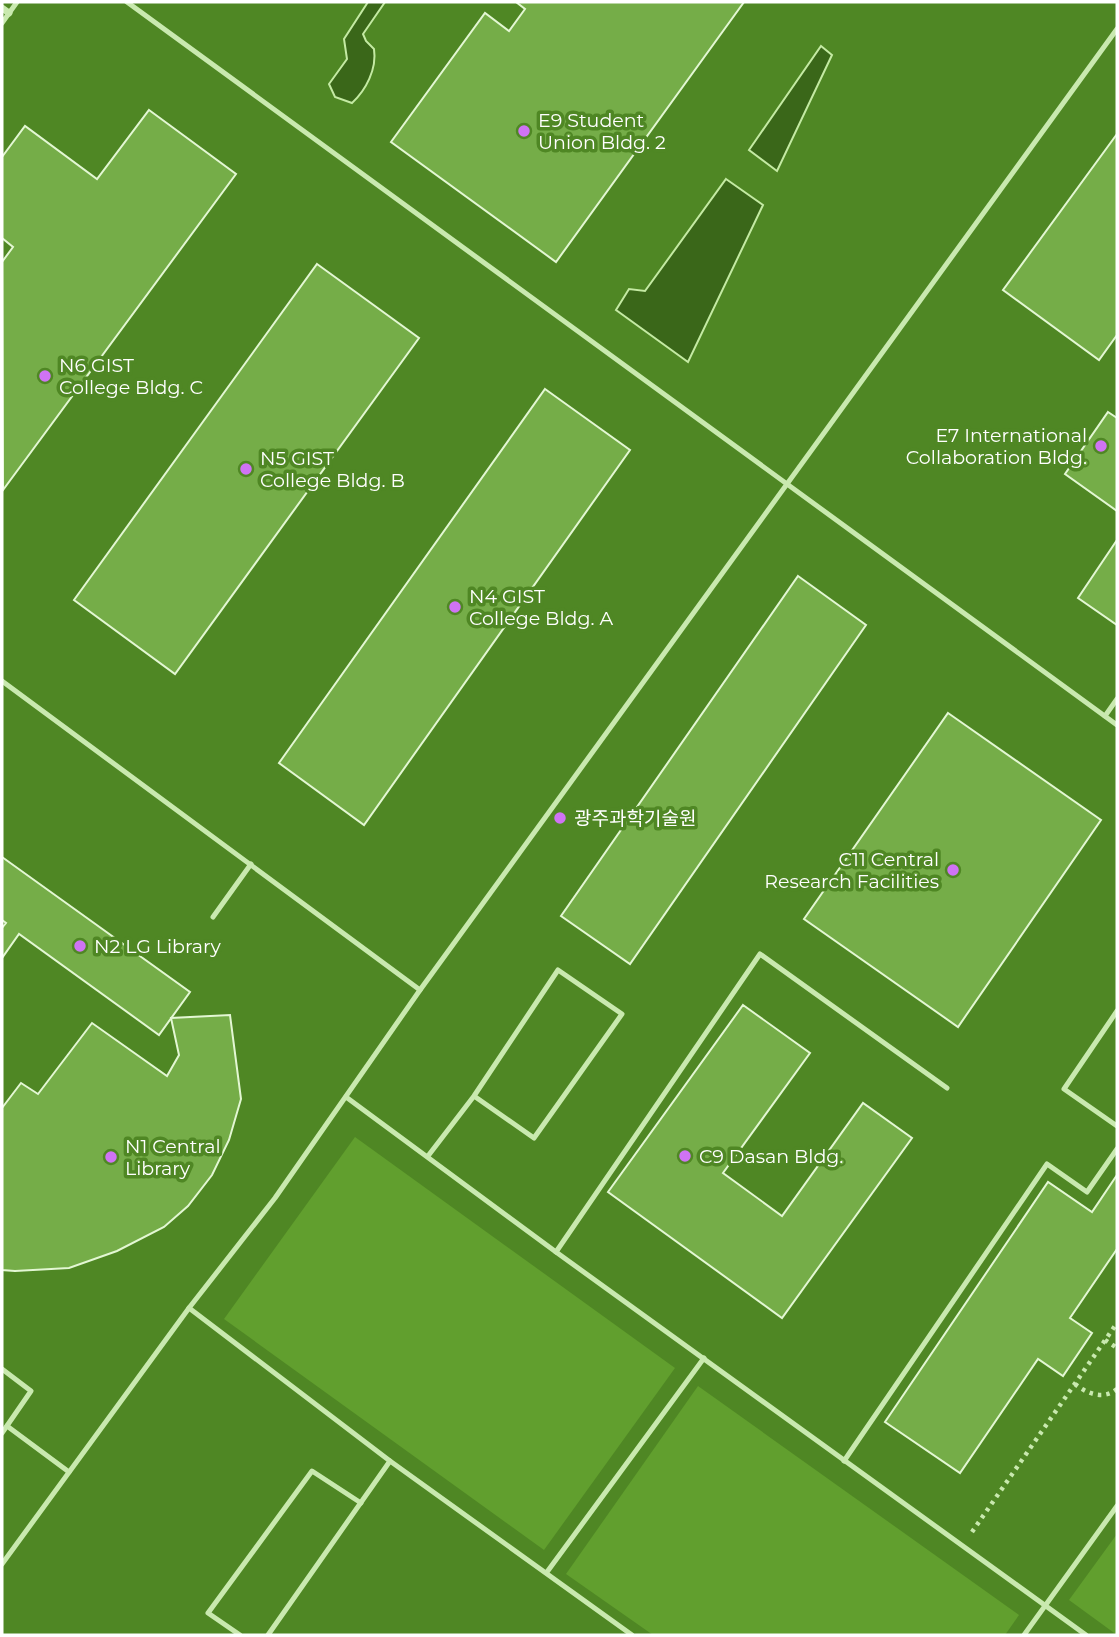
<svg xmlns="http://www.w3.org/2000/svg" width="1119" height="1637" viewBox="0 0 1119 1637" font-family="Montserrat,'Noto Sans KR',sans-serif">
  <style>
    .green { fill: #619f2e }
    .water { fill: #3a6719; stroke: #c4eaa3; stroke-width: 2 }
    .building { fill: #75ad48; stroke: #e3f7d3; stroke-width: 2 }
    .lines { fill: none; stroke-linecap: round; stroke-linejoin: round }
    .path { stroke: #c9e9af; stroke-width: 4.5; stroke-dasharray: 3.5 5; stroke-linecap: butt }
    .lane { stroke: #c9e9af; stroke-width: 5 }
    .street { stroke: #c9e9af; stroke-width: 7 }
    .poi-dot { fill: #cf73f4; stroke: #4f8724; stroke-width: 2.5 }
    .labels { text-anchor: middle; stroke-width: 7; stroke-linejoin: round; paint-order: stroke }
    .poi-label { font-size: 19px; fill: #fff; stroke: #4f8724; text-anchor: start }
  </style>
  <rect width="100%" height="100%" fill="#4f8724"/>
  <g class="green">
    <path d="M 355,1137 L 675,1368 L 544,1550 L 224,1319 Z"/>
    <path d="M 698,1386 L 1019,1615 L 1005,1635 L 653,1635 L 566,1574 Z"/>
    <path d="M 1117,1534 L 1117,1635 L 1069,1600 Z"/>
  </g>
  <g class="water">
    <path d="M 368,2 L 385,2 L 363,34 L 366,41 L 374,49 C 377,69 366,90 352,103 L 335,97 L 329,84 L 347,59 L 344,39 Z"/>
    <path d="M 821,46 L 832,55 L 777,171 L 749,150 Z"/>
    <path d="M 726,179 L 763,205 L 688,362 L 616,310 L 629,289 L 645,291 Z"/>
  </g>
  <g class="building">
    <path d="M 516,2 L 744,2 L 556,262 L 391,142 L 485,13 L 509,31 L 525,9 Z"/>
    <path d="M 149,110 L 236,174 L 3,490 L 2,262 L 13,247 L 2,238 L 2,157 L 25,126 L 97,179 Z"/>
    <path d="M 1117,134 L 1117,335 L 1099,360 L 1003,290 Z"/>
    <path d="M 317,264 L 419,338 L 175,674 L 74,600 Z"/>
    <path d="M 545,389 L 630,450 L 364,825 L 279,763 Z"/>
    <path d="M 1108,412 L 1117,418 L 1117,511 L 1065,474 Z"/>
    <path d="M 1117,540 L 1117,625 L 1078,598 Z"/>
    <path d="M 798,576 L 866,625 L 630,964 L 561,916 Z"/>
    <path d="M 948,713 L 1101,820 L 958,1027 L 804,919 Z"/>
    <path d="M 2,857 L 190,992 L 159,1035 L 19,934 L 2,958 L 2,928 L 6,923 L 2,920 Z"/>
    <path d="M 743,1005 L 810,1053 L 723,1173 L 782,1216 L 863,1103 L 912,1138 L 782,1318 L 608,1192 Z"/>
    <path d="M 230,1015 L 241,1099 L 229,1140 L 212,1175 L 188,1206 L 164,1227 L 117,1251 L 69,1268 L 15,1271 L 2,1270 L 2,1108 L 21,1083 L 38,1094 L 92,1023 L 167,1076 L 179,1055 L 171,1018 Z"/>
    <path d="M 1117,1175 L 1117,1249 L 1070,1318 L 1092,1333 L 1063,1376 L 1038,1359 L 960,1473 L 885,1422 L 1048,1182 L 1092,1212 Z"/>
  </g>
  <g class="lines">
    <g class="path">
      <path d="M 1105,1340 L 1117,1348"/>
      <path d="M 1075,1384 C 1087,1394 1104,1400 1117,1389"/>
      <path d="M 972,1532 L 1117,1323"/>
    </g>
    <g class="lane">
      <path d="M 127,2 L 1117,725"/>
      <path d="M 2,23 L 17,2"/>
      <path d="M 2,681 L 420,990"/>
      <path d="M 1105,716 L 1117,699"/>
      <path d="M 213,917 L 251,864"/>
      <path d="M 1117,1011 L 1064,1089 L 1117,1126"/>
      <path d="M 346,1097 L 556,1252 L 1086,1635"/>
      <path d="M 428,1156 L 474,1096 L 558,970 L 622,1014 L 534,1138 L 474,1096"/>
      <path d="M 556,1252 L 760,954 L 947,1088"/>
      <path d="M 189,1308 L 390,1461 L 632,1635"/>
      <path d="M 2,1369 L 31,1391 L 2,1433"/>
      <path d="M 7,1426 L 69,1472"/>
      <path d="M 844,1461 L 1047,1164 L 1087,1192 L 1117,1149"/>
      <path d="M 2,1564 L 189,1308 L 275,1198 L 420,990 L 1117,29"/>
      <path d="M 547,1572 L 704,1358"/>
      <path d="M 240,1635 L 208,1613 L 312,1471 L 361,1503"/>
      <path d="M 268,1635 L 390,1461"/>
      <path d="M 1024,1635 L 1117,1506"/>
    </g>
    <path class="street" d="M 2,8 L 9,13"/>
  </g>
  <g class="poi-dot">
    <circle cx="524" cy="131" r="7"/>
    <circle cx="45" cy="376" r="7"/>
    <circle cx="1101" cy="446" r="7"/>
    <circle cx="246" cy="469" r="7"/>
    <circle cx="455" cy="607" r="7"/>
    <circle cx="560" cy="818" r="7"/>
    <circle cx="953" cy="870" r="7"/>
    <circle cx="80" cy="946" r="7"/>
    <circle cx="685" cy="1156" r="7"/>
    <circle cx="111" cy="1157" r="7"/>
  </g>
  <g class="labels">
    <g class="poi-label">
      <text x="538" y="127">E9 Student<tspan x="538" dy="22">Union Bldg. 2</tspan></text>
      <text x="59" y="372">N6 GIST<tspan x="59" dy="22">College Bldg. C</tspan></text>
      <text x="1087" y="442" text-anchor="end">E7 International<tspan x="1087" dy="22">Collaboration Bldg.</tspan></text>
      <text x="260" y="465">N5 GIST<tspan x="260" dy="22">College Bldg. B</tspan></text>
      <text x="469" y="603">N4 GIST<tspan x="469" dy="22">College Bldg. A</tspan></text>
      <text x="574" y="825">광주과학기술원</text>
      <text x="939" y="866" text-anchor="end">C11 Central<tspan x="939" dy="22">Research Facilities</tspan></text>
      <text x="94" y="953">N2 LG Library</text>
      <text x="125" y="1153">N1 Central<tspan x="125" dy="22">Library</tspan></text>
      <text x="699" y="1163">C9 Dasan Bldg.</text>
    </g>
  </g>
  <rect width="1119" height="1637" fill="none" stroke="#ffffff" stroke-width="7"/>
</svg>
